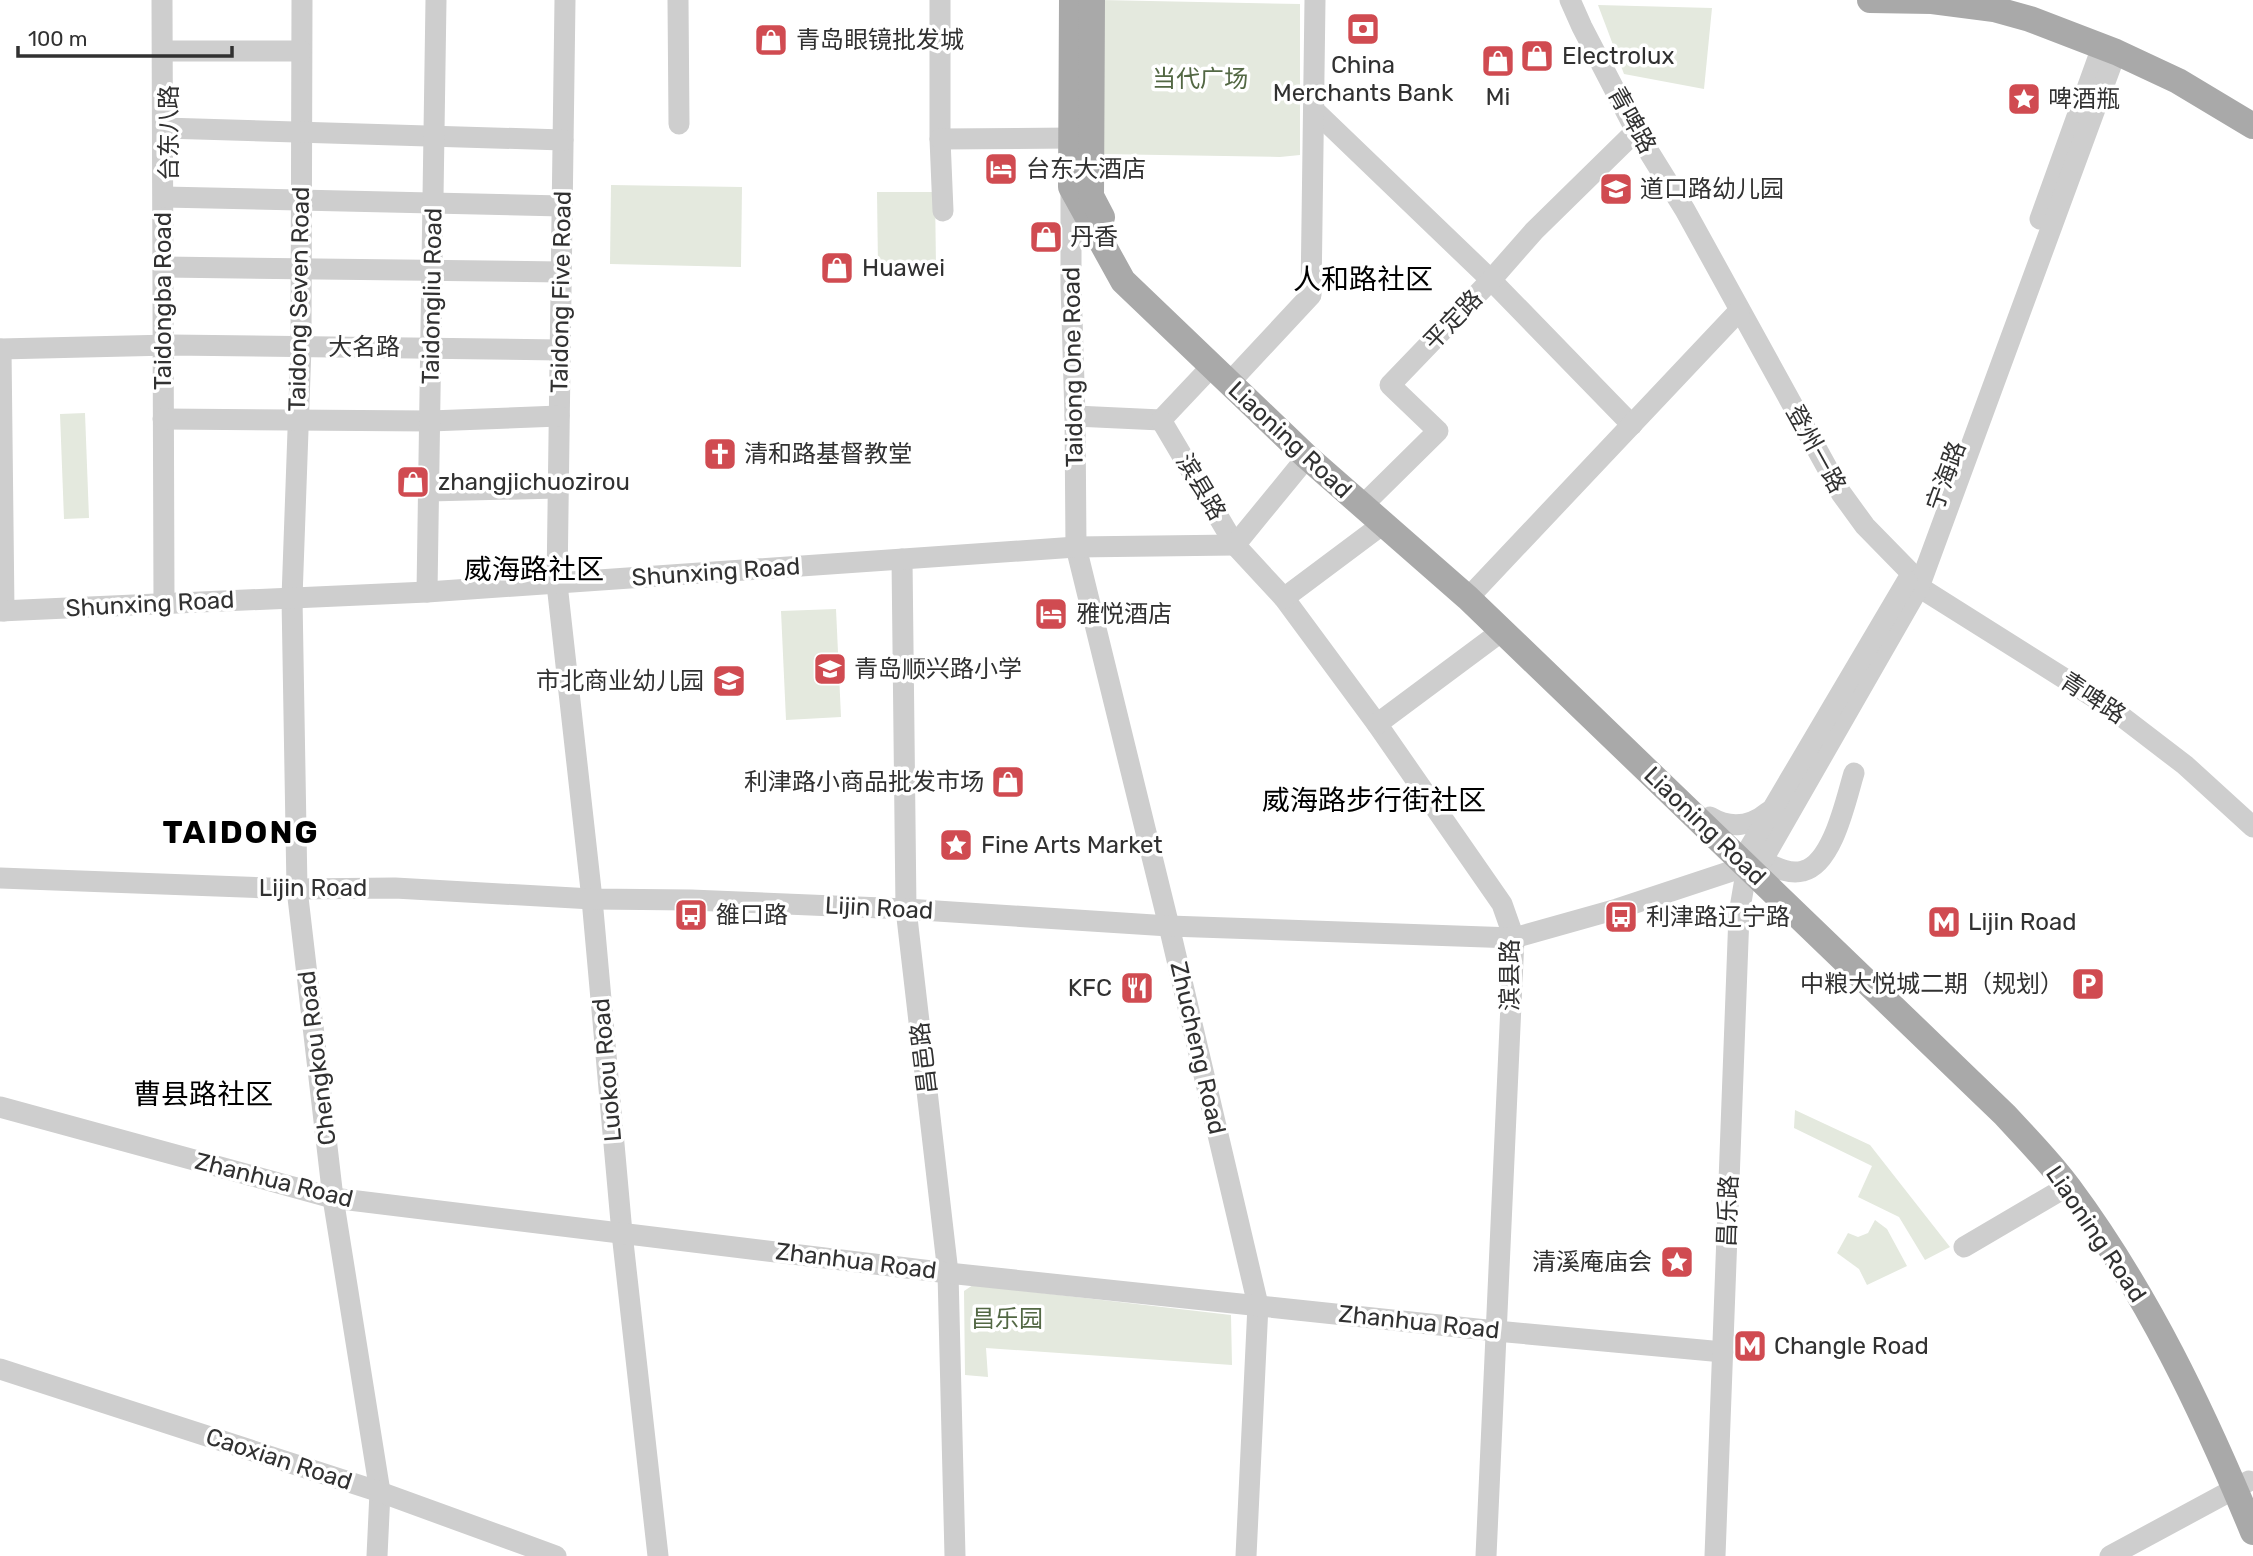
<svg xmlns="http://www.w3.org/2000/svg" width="2253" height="1556" viewBox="0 0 2253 1556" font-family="Rubik,'Noto Sans SC',sans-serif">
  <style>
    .green { fill: #e4e9de }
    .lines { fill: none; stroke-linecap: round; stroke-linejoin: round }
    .minor { stroke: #cecece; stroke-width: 21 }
    .major { stroke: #a9a9a9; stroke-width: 26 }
    .labels { text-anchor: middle; stroke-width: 7; stroke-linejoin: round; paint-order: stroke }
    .poi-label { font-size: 24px; fill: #313131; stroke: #fff; text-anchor: start }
    .park-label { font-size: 24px; fill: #536844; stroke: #fff }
    .street-label { font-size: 24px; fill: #313131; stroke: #fff }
    .quarter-label { font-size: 28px; fill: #000; stroke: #fff }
    .district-label { font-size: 32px; font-weight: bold; letter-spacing: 2px; fill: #000; stroke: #fff }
  </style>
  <rect width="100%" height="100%" fill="#fff"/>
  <g class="green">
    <path d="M 1101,0 L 1300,4 L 1300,155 L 1280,157 L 1098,154 Z"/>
    <path d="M 1598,5 L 1712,8 L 1704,89 L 1624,74 Z"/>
    <path d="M 611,185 L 742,187 L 741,267 L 610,264 Z"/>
    <path d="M 877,192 L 935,192 L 936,267 L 878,267 Z"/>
    <path d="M 85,413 L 89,518 L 64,519 L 60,414 Z"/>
    <path d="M 836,609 L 841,717 L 786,720 L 781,611 Z"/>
    <path d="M 1795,1110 L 1870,1145 L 1950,1247 L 1925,1260 L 1899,1217 L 1858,1197 L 1872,1166 L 1794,1128 Z"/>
    <path d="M 1875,1220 L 1887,1229 L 1907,1266 L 1867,1285 L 1859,1269 L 1837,1253 L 1848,1233 L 1858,1237 L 1868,1233 Z"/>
    <path d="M 973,1285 L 1231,1315 L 1232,1365 L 986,1348 L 988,1377 L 965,1375 L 964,1291 Z"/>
  </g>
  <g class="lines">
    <g class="minor">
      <path d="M 162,0 L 164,603"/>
      <path d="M 302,0 L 301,347 L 292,598 L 297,889 L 333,1198 L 380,1492 L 377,1556"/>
      <path d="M 565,0 L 557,584 L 592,899 L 622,1233 L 658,1556"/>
      <path d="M 678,0 L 679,124"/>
      <path d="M 940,0 L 940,139 L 943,211"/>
      <path d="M 1570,0 L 1582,27 L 1636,131 L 1685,210 L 1841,493 L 1865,526 L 1911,573 L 1919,587 L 2108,706 L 2185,765 L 2253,827"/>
      <path d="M 163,51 L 301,51"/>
      <path d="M 1314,110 L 1491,280 L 1632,425"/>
      <path d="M 164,128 L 563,140"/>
      <path d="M 940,139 L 1072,138"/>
      <path d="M 1071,187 L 1071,285 L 1075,416 L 1076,547 L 1169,926 L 1258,1305 L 1246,1556"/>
      <path d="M 164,197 L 562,206"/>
      <path d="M 2040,219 L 2102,47"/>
      <path d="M 164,267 L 561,272"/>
      <path d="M 0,349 L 170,345 L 560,350"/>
      <path d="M 1,349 L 4,611"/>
      <path d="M 1229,383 L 1311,295 L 1315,0"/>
      <path d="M 1075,416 L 1161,420 L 1212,366"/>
      <path d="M 163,419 L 430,421 L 559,416"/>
      <path d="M 1161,420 L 1235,545 L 1284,598 L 1377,724 L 1502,904 L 1514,938 L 1486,1556"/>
      <path d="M 429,491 L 558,488"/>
      <path d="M 1362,506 L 1438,431 L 1390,385 L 1491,280 L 1534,231 L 1636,131"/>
      <path d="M 902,559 L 906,909 L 948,1273 L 955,1556"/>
      <path d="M 427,592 L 436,0"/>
      <path d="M 1284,598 L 1383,524"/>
      <path d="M 1468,598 L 1739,311"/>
      <path d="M 0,611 L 427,592 L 1076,547 L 1235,545 L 1307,457"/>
      <path d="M 1377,724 L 1502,631"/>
      <path d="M 1710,817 C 1730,829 1750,827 1768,812"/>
      <path d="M 1762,861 C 1775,867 1789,875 1803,871 C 1833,864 1846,799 1854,773"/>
      <path d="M 0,878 L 297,889 L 395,888 L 592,899 L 691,900 L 906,909 L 1169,926 L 1514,938 L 1617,909 L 1762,861 L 1919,587 L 2116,52"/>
      <path d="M 0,1107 L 333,1198 L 948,1273 L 1496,1331 L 1723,1352"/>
      <path d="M 1964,1247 L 2068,1186"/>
      <path d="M 0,1369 L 380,1492 L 556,1556"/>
      <path d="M 1715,1556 L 1739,914 L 1747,867 L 1747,852 L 1907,581"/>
      <path d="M 2110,1556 L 2249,1481"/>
    </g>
    <g class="major">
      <path d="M 1072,0 L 1071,187 L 1123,281 L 1307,457 L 1468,598 L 2005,1115 C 2027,1139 2050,1162 2069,1188 C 2147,1293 2203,1411 2253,1532"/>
      <path d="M 1092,0 L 1091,196 L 1102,217"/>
      <path d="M 1870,0 L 1932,1 L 1994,9 L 2030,19 L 2116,52 L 2178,81 L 2253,126"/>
    </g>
  </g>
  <defs>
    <symbol id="bank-square" viewBox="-11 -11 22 22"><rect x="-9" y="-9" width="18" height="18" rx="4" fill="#d04b51" stroke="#fff"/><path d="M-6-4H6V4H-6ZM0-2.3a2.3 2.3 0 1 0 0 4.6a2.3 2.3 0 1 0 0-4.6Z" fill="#fff"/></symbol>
    <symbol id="shop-square" viewBox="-11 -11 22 22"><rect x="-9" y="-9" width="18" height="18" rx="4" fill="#d04b51" stroke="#fff"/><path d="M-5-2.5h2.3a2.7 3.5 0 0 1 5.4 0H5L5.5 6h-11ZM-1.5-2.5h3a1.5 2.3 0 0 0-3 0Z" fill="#fff"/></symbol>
    <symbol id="sight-square" viewBox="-11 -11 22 22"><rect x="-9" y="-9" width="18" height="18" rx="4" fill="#d04b51" stroke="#fff"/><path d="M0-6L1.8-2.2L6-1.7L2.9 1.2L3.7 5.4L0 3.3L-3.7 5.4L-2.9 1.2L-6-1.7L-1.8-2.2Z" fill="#fff"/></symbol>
    <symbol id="hotel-square" viewBox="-11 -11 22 22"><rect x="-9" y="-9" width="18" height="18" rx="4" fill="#d04b51" stroke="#fff"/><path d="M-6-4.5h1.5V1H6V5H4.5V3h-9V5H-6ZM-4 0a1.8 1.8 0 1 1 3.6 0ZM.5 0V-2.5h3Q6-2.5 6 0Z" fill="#fff"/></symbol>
    <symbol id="school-square" viewBox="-11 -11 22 22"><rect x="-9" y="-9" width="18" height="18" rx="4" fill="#d04b51" stroke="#fff"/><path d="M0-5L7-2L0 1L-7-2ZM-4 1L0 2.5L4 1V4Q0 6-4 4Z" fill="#fff"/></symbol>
    <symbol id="church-square" viewBox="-11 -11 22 22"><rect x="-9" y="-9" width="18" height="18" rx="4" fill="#d04b51" stroke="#fff"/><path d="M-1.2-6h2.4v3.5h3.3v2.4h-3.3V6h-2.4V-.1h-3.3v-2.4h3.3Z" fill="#fff"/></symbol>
    <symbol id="bus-square" viewBox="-11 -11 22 22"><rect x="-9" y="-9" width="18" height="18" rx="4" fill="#d04b51" stroke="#fff"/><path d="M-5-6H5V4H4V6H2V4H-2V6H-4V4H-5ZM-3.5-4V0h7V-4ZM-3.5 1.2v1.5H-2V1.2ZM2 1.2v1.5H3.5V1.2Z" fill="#fff"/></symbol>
    <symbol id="metro-square" viewBox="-11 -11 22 22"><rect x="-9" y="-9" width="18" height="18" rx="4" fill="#d04b51" stroke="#fff"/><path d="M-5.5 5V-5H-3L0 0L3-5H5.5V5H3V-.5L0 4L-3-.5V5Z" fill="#fff"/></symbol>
    <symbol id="parking-square" viewBox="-11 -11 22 22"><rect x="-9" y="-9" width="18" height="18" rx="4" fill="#d04b51" stroke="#fff"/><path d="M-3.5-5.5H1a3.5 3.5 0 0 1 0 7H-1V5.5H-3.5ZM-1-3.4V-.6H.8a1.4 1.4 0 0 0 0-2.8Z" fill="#fff"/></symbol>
    <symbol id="restaurant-square" viewBox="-11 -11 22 22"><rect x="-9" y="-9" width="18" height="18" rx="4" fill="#d04b51" stroke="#fff"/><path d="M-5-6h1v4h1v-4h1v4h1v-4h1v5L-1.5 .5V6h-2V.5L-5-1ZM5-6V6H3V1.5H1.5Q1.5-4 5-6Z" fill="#fff"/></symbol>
  </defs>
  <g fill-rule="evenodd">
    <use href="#bank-square" x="1344" y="10" width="38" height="38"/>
    <use href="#shop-square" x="752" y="21" width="38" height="38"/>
    <use href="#shop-square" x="1518" y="37" width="38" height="38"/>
    <use href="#shop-square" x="1479" y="42" width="38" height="38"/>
    <use href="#sight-square" x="2005" y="80" width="38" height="38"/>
    <use href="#hotel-square" x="982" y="150" width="38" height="38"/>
    <use href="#school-square" x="1597" y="170" width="38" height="38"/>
    <use href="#shop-square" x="1027" y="218" width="38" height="38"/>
    <use href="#shop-square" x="818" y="249" width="38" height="38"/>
    <use href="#church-square" x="701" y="435" width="38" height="38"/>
    <use href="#shop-square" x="394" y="463" width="38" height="38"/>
    <use href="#hotel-square" x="1032" y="595" width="38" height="38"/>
    <use href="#school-square" x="811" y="650" width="38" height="38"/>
    <use href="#school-square" x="710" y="662" width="38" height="38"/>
    <use href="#shop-square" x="989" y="763" width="38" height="38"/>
    <use href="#sight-square" x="937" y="826" width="38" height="38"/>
    <use href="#bus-square" x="672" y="896" width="38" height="38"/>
    <use href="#bus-square" x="1602" y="898" width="38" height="38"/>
    <use href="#metro-square" x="1925" y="903" width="38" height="38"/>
    <use href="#parking-square" x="2069" y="965" width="38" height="38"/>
    <use href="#restaurant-square" x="1118" y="969" width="38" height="38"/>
    <use href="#sight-square" x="1658" y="1243" width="38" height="38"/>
    <use href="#metro-square" x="1731" y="1327" width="38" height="38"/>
  </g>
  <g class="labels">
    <g class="poi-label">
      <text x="796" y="48">青岛眼镜批发城</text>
      <text x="1562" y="64">Electrolux</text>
      <text x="1363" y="73" text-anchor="middle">China<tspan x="1363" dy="28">Merchants Bank</tspan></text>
      <text x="1498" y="105" text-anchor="middle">Mi</text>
      <text x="2048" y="107">啤酒瓶</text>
      <text x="1026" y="177">台东大酒店</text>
      <text x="1640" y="197">道口路幼儿园</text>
      <text x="1070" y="245">丹香</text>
      <text x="862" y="276">Huawei</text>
      <text x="744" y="462">清和路基督教堂</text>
      <text x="438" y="490">zhangjichuozirou</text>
      <text x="1076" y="622">雅悦酒店</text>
      <text x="854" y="677">青岛顺兴路小学</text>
      <text x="704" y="689" text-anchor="end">市北商业幼儿园</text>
      <text x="984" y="790" text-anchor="end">利津路小商品批发市场</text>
      <text x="981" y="853">Fine Arts Market</text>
      <text x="716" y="923">雒口路</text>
      <text x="1646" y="925">利津路辽宁路</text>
      <text x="1968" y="930">Lijin Road</text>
      <text x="2064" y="992" text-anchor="end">中粮大悦城二期（规划）</text>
      <text x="1112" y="996" text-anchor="end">KFC</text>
      <text x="1652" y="1270" text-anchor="end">清溪庵庙会</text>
      <text x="1774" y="1354">Changle Road</text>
    </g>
    <g class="park-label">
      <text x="1200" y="87">当代广场</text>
      <text x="1007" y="1327">昌乐园</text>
    </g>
    <g class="street-label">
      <text transform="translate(1632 120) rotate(61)" y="8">青啤路</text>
      <text transform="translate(169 133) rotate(-90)" y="8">台东八路</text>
      <text transform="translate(561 292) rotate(-89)" y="8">Taidong Five Road</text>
      <text transform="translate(432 296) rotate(-89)" y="8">Taidongliu Road</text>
      <text transform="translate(299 299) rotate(-89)" y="8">Taidong Seven Road</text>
      <text transform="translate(163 301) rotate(-90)" y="8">Taidongba Road</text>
      <text transform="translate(1453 320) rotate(-46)" y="8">平定路</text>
      <text x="364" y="355">大名路</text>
      <text transform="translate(1073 367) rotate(-91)" y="8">Taidong One Road</text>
      <text transform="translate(1290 440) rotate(43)" y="8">Liaoning Road</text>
      <text transform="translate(1816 449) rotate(61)" y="8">登州一路</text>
      <text transform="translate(1946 476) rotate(-70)" y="8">宁海路</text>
      <text transform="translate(1201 487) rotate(59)" y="8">滨县路</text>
      <text transform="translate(716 572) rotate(-4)" y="8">Shunxing Road</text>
      <text transform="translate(150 604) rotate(-3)" y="8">Shunxing Road</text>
      <text transform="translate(2093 698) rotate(33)" y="8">青啤路</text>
      <text transform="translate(1705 826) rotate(44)" y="8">Liaoning Road</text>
      <text x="313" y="896">Lijin Road</text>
      <text transform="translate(879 908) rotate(3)" y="8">Lijin Road</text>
      <text transform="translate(1510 975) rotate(-90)" y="8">滨县路</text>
      <text transform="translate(1198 1048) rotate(77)" y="8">Zhucheng Road</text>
      <text transform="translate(317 1058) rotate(-97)" y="8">Chengkou Road</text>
      <text transform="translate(924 1058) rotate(-97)" y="8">昌邑路</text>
      <text transform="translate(607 1070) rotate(-95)" y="8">Luokou Road</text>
      <text transform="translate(274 1180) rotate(14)" y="8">Zhanhua Road</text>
      <text transform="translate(1728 1211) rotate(-88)" y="8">昌乐路</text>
      <text transform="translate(2096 1234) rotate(56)" y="8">Liaoning Road</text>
      <text transform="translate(856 1261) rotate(7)" y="8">Zhanhua Road</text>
      <text transform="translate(1419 1322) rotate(6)" y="8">Zhanhua Road</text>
      <text transform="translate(279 1459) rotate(18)" y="8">Caoxian Road</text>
    </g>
    <g class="quarter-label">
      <text x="1363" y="289">人和路社区</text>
      <text x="534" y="579">威海路社区</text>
      <text x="1374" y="810">威海路步行街社区</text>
      <text x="203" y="1104">曹县路社区</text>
    </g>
    <g class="district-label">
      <text x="241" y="843">TAIDONG</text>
    </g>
  </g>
  <path d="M18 46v10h214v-10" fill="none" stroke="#313131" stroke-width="3.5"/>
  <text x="28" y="46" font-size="21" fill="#313131" stroke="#ffffff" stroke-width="5" paint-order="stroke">100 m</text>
</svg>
